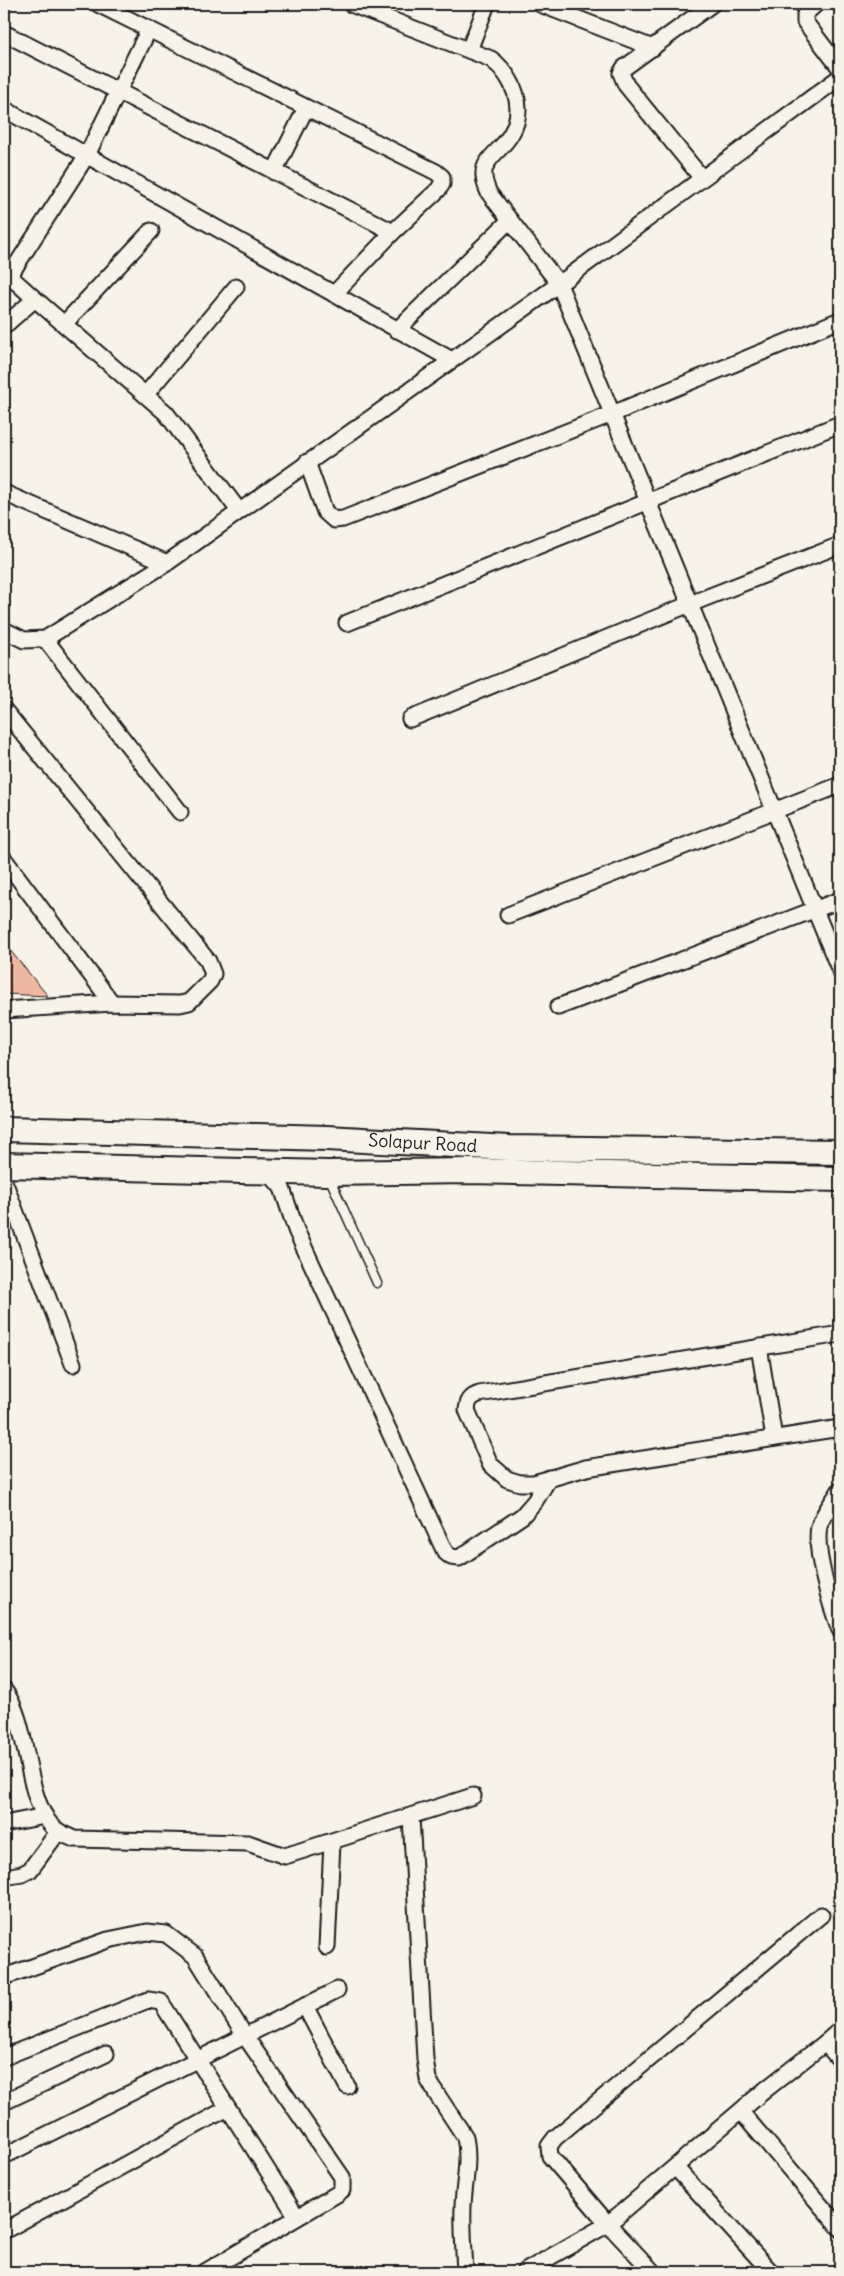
<svg xmlns="http://www.w3.org/2000/svg" width="844" height="2276" viewBox="0 0 844 2276" font-family="Delius,sans-serif">
  <style>
    .building { fill: #efb8a3; stroke: #1c1c1c }
    .lines { fill: none; stroke-linecap: round; stroke-linejoin: round }
    .lane-casing { stroke: #1c1c1c; stroke-width: 11 }
    .street-casing { stroke: #1c1c1c; stroke-width: 19 }
    .primary-casing { stroke: #1c1c1c; stroke-width: 28 }
    .lane { stroke: #f7f3e8; stroke-width: 8 }
    .street { stroke: #f7f3e8; stroke-width: 15 }
    .primary { stroke: #f7f3e8; stroke-width: 24 }
    .labels { text-anchor: middle; stroke-width: 4.5; stroke-linejoin: round; paint-order: stroke }
    .street-label { font-size: 18px; fill: #1c1c1c; stroke: #f7f3e8 }
  </style>
  <rect width="100%" height="100%" fill="#f7f3e8"/>
  <filter id="ink" filterUnits="userSpaceOnUse"><feTurbulence type="fractalNoise" baseFrequency=".02" numOctaves="2"/><feDisplacementMap in="SourceGraphic" scale="10" xChannelSelector="R" yChannelSelector="G"/><feConvolveMatrix kernelMatrix="1 2 1 2 8 2 1 2 1" color-interpolation-filters="sRGB"/></filter>
  <g filter="url(#ink)">
    <path class="building" d="M 4,943 L 48,996 L 4,994 Z"/>
    <g class="lines">
      <defs>
        <path id="lane" d="M 329,1177 L 377,1283"/>
        <g id="street">
          <path d="M 98,4 L 436,172 L 442,177 L 442,184 L 438,190 L 393,232 L 334,294"/>
          <path d="M 351,4 L 491,59 C 513,76 527,107 511,134 C 498,157 473,160 489,193 L 559,284 L 840,971"/>
          <path d="M 540,4 L 653,48"/>
          <path d="M 816,4 L 805,14 L 805,22 L 840,68"/>
          <path d="M 4,33 L 393,232"/>
          <path d="M 469,50 L 487,4"/>
          <path d="M 4,109 L 450,359"/>
          <path d="M 274,172 L 306,108"/>
          <path d="M 701,177 L 626,85 L 621,73 L 624,68 L 712,4"/>
          <path d="M 4,271 L 35,299 L 4,326"/>
          <path d="M 10,275 L 87,155 L 149,29"/>
          <path d="M 35,299 L 166,413 L 239,511"/>
          <path d="M 64,324 L 151,231"/>
          <path d="M 397,330 L 510,220"/>
          <path d="M 146,394 L 236,287"/>
          <path d="M 307,462 L 325,512 L 334,520 L 343,519 L 612,414 L 840,320"/>
          <path d="M 4,493 L 167,563"/>
          <path d="M 347,623 L 840,424"/>
          <path d="M 4,630 L 24,640 L 45,639 L 167,563 L 559,284 L 840,77"/>
          <path d="M 45,639 L 180,812"/>
          <path d="M 4,710 L 208,961 L 213,974 L 210,981 L 189,1002 L 180,1004 L 112,1003 L 4,1010"/>
          <path d="M 410,719 L 690,604 L 840,545"/>
          <path d="M 4,859 L 112,1003"/>
          <path d="M 508,915 L 840,785"/>
          <path d="M 558,1007 L 840,900"/>
          <path d="M 268,1171 L 282,1188 L 296,1230 L 445,1552 L 451,1557 L 459,1558 L 522,1516 L 535,1501 L 549,1478"/>
          <path d="M 4,1181 L 73,1364"/>
          <path d="M 840,1334 L 479,1394 C 470,1397 468,1401 467,1410 L 490,1464 L 507,1479 L 520,1483 L 534,1483 L 586,1468 L 840,1428"/>
          <path d="M 759,1347 L 774,1438"/>
          <path d="M 840,1490 C 833,1502 822,1514 819,1527 C 814,1551 831,1607 840,1630"/>
          <path d="M 4,1690 C 30,1724 24,1794 51,1825 C 57,1832 65,1835 74,1839 L 248,1843 L 285,1856 L 473,1796"/>
          <path d="M 411,1817 L 425,2059 L 428,2079 L 436,2093 L 465,2137 C 470,2162 464,2182 463,2206 C 462,2228 464,2250 465,2272"/>
          <path d="M 4,1824 L 45,1816"/>
          <path d="M 4,1877 L 22,1874 L 30,1870 L 58,1832"/>
          <path d="M 821,1915 L 555,2138 L 549,2146 L 550,2156 L 608,2224 L 765,2090 L 825,2043 L 840,2060"/>
          <path d="M 327,1947 L 332,1843"/>
          <path d="M 4,1977 L 108,1940 L 147,1932 L 166,1934 L 195,1956 L 245,2036 L 342,2177 L 342,2190 L 337,2194 L 205,2272"/>
          <path d="M 305,2006 L 347,2086"/>
          <path d="M 825,2043 L 840,2030"/>
          <path d="M 4,2057 L 148,2000 L 161,2002 L 297,2217"/>
          <path d="M 4,2102 L 106,2054"/>
          <path d="M 741,2112 L 840,2228"/>
          <path d="M 4,2156 L 337,1990"/>
          <path d="M 676,2168 L 771,2272"/>
          <path d="M 4,2231 L 228,2108"/>
          <path d="M 524,2272 L 608,2224 L 653,2272"/>
        </g>
        <g id="primary">
          <path id="s1" d="M 4,1129 L 327,1138 L 509,1148 L 840,1152"/>
          <path d="M 4,1165 L 327,1173 L 468,1171 L 840,1179"/>
        </g>
      </defs>
      <use href="#lane" class="lane-casing"/>
      <use href="#street" class="street-casing"/>
      <use href="#primary" class="primary-casing"/>
      <use href="#lane" class="lane"/>
      <use href="#street" class="street"/>
      <use href="#primary" class="primary"/>
    </g>
  </g>
  <g class="labels">
    <g class="street-label">
      <text dy="6" stroke="none"><textPath href="#s1" startOffset="419">Solapur Road</textPath></text>
    </g>
  </g>
  <rect width="844" height="2276" fill="none" stroke="#f7f3e8" stroke-width="20"/>
  <rect x="10" y="10" width="824" height="2256" fill="none" stroke="#1c1c1c" stroke-width="2" filter="url(#ink)"/>
</svg>
